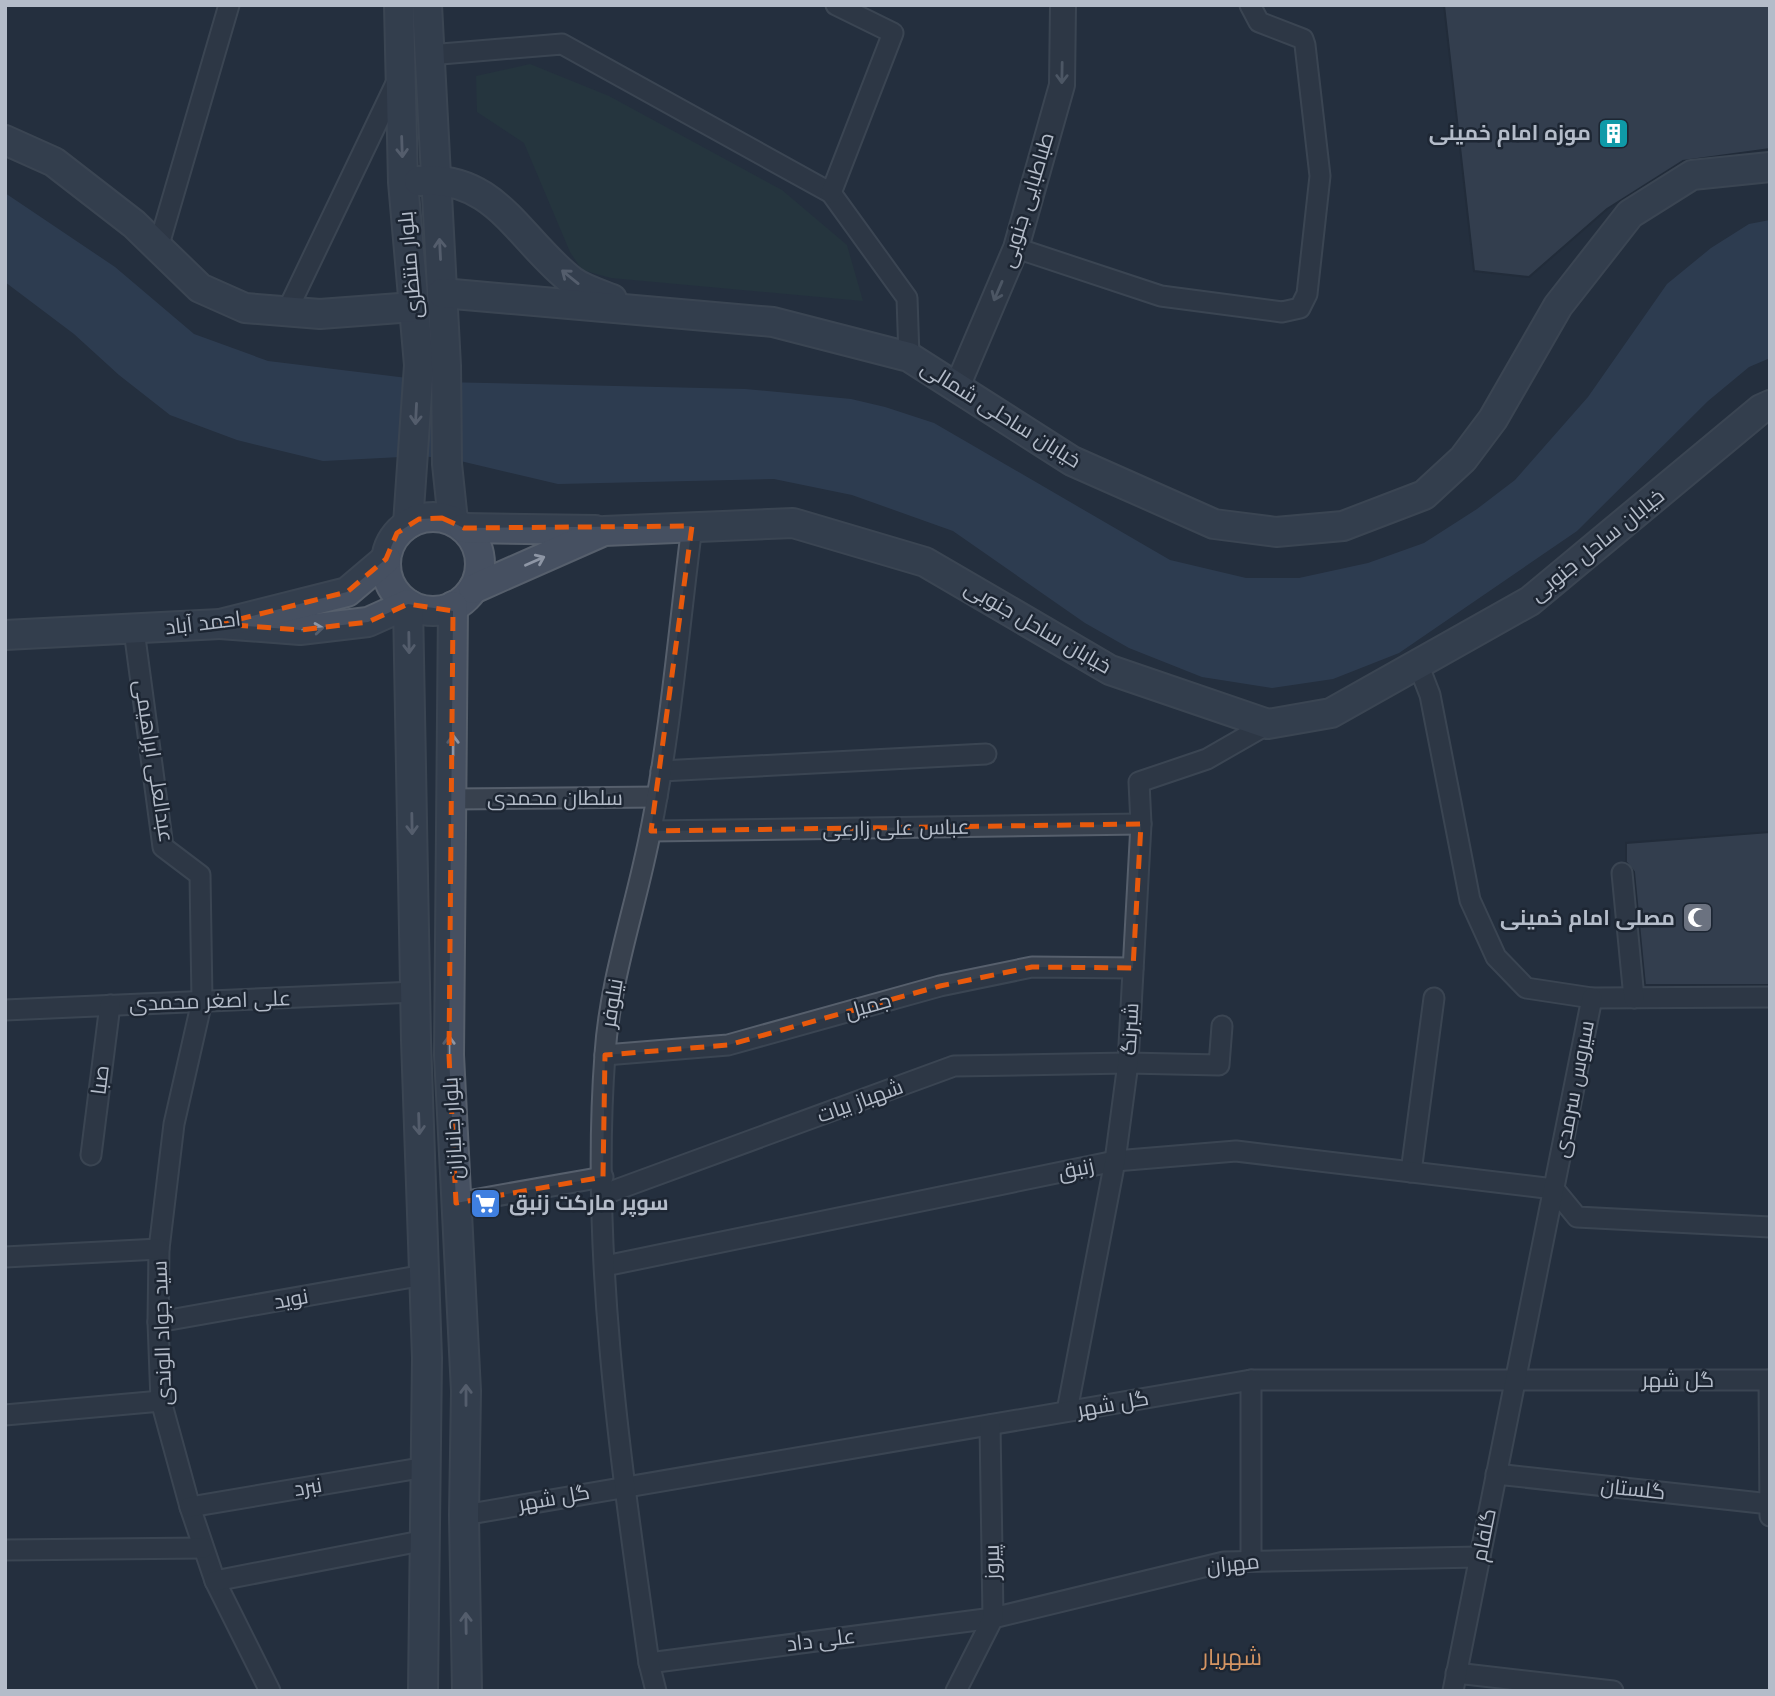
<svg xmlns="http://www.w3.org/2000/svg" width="1775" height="1696" viewBox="0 0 1775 1696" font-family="Helvetica,Cairo,sans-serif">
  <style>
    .green { fill: #263c3f }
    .water { fill: #394c67 }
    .building { fill: #455162; stroke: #1f2835; stroke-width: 2 }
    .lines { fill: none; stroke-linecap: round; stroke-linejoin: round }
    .minor-casing { stroke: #565f6c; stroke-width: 23 }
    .tertiary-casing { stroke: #565f6c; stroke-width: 28 }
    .secondary-casing { stroke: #565f6c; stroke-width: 32 }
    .minor { stroke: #38414e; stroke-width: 19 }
    .tertiary { stroke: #38414e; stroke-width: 24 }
    .secondary { stroke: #465061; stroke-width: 28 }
    .oneway { stroke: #7c8592 }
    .oneway2 { stroke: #8e96a5 }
    .marked { fill: none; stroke: #e8590c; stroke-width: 5; stroke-dasharray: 14 9; stroke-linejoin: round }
    .labels { text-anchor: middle; stroke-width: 5; stroke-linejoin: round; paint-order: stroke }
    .poi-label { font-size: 21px; font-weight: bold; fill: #b4bcc9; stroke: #1d2633; text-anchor: end }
    .street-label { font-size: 21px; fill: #b4bcc9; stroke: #1d2633 }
    .neighbourhood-label { font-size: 23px; fill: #d59563; stroke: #1d2633 }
  </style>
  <rect width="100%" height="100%" fill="#242f3e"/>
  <path class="green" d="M 530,64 L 609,96 L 782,190 L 847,245 L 863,301 L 611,278 L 582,270 L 570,252 L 524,143 L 477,112 L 476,76 Z"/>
  <path class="water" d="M 5,193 L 115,267 L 194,334 L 268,361 L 440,382 L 745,389 L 851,399 L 885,407 L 934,423 L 1170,560 L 1246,578 L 1299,578 L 1368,563 L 1424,543 L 1477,509 L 1515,480 L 1588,397 L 1667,284 L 1711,248 L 1749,224 L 1770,220 L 1770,358 L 1749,367 L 1708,401 L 1577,531 L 1399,653 L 1333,679 L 1272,688 L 1202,677 L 1129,648 L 1085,623 L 953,531 L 852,495 L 774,479 L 558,484 L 452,459 L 420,456 L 323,461 L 237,440 L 170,415 L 119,375 L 74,334 L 5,282 Z"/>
  <g class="building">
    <path d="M 1444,5 L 1770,5 L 1770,149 L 1683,161 L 1607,209 L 1529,277 L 1474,271 Z"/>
    <path d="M 1770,832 L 1770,985 L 1645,985 L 1634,872 L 1626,862 L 1626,843 Z"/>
  </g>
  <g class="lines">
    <defs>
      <g id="minor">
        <path d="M 429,55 L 562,44 L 831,193 L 907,298 L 909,357"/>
        <path d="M 831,193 L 893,33 L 836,5"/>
        <path d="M 158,248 L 229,5"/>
        <path d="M 1016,248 L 1161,296 L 1282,312 L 1300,308 L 1307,294 L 1320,176 L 1305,45 L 1303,39 L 1259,22 L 1250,5"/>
        <path d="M 287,311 L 398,79"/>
        <path d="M 134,630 L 163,847 L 200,875 L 202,1001 L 174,1124 L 159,1249 L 158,1322 L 161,1401 L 190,1507 L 215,1581 L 270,1691"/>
        <path d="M 1418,664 L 1430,695 L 1470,900 L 1496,957 L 1526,988 L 1592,998 L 1770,997"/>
        <path d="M 661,771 L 986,754"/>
        <path d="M 452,799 L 657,797"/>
        <path d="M 651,831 L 1141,824"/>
        <path d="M 1622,873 L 1634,998"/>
        <path d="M 5,1010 L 415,992"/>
        <path d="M 605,1055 L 728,1045 L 940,986 L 1032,967 L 1133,968"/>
        <path d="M 91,1155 L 110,1005"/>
        <path d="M 1411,1172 L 1434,998"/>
        <path d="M 602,1195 L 954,1066 L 1128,1063 L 1219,1065 L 1222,1026"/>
        <path d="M 456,1203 L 603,1177"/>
        <path d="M 5,1257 L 159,1249"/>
        <path d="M 605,1266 L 1115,1161 L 1236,1151 L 1554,1189 L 1577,1217 L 1770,1227"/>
        <path d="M 158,1322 L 424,1275"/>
        <path d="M 1769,1380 L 1770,1516"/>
        <path d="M 1067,1411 L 1115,1161 L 1128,1063 L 1141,824 L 1139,782 L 1207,759 L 1268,724"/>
        <path d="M 5,1415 L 161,1401"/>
        <path d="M 1496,1474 L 1770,1504"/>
        <path d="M 190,1507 L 426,1467"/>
        <path d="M 464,1515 L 1251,1380 L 1770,1380"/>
        <path d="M 5,1550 L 203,1548"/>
        <path d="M 1251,1561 L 1251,1380"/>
        <path d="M 215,1581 L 426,1540"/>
        <path d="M 649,1663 L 993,1618 L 1224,1562 L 1480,1557"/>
        <path d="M 1456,1673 L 1613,1691"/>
        <path d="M 656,1691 L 649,1663 C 621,1464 590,1255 605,1054 C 610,977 637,904 651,829 C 671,729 679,627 692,526"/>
        <path d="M 956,1691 L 993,1618 L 990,1425"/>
        <path d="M 1453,1691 L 1592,998"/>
      </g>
      <path id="tertiary" d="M 957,387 L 1016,248 L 1062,85 L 1063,5"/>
      <g id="secondary">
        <path d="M 399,5 L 403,182 L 419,365 L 408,524"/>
        <path d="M 427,5 L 446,366 L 447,464 L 453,521"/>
        <path d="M 5,140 L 54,162 L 134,224 L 200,288 L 245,308 L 320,314 L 413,307"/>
        <path d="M 419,181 C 496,174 519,240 572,281 C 583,289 599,294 612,299"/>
        <path d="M 442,293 L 773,322 L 909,357 L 1072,461 L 1214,524 L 1276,532 L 1343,526 L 1424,495 L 1463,459 L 1493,419 L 1558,306 L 1630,214 L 1692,175 L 1770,167"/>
        <circle cx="433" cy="564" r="47"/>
        <path d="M 464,528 L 595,530"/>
        <path d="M 473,589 L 604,531 L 793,523 L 925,562 L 1110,670 L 1268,724 L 1331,713 L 1530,601 L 1761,409 L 1770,405"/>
        <path d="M 453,606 L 449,1055 L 466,1391 L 464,1515 L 467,1691"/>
        <path d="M 220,624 L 300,630 L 368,622 L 408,604 L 416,1040 L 427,1358 L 423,1691"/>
        <path d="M 5,635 L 220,624 L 347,592 L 386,559"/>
      </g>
    </defs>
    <use href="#minor" class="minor-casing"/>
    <use href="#tertiary" class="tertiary-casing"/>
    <use href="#secondary" class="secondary-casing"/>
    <use href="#minor" class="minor"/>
    <use href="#tertiary" class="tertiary"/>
    <use href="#secondary" class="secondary"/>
  </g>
  <defs><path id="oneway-shaft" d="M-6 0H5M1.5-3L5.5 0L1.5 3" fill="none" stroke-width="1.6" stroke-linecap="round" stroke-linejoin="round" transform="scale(1.75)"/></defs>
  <g class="oneway">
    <use href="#oneway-shaft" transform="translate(1062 73) rotate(91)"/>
    <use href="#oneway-shaft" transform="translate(998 291) rotate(113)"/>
  </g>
  <g class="oneway2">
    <use href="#oneway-shaft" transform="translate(402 147) rotate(88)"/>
    <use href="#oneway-shaft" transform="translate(440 249) rotate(-93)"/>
    <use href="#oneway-shaft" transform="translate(570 277) rotate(-141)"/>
    <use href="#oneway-shaft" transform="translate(416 414) rotate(93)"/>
    <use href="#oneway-shaft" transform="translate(535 561) rotate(-24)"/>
    <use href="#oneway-shaft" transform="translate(313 629) rotate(-6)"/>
    <use href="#oneway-shaft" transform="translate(409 643) rotate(89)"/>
    <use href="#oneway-shaft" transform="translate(453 745) rotate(-90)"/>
    <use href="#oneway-shaft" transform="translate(412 824) rotate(89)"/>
    <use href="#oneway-shaft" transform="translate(449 1046) rotate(-90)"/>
    <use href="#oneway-shaft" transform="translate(419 1124) rotate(88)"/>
    <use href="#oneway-shaft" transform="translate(466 1395) rotate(-90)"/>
    <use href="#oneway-shaft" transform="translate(466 1623) rotate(-91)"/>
  </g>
  <path d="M0 0H1775V1696H0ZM 442,518 L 464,528 L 692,526 L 651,831 L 1141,824 L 1133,968 L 1032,967 L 940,986 L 728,1045 L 605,1055 L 603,1177 L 456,1203 L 449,1055 L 453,611 L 408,604 L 368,622 L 300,630 L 220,624 L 347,592 L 386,559 L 397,533 L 419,519 Z" fill="#242f3e" fill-opacity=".55" fill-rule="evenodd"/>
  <path class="marked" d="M 442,518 L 464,528 L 692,526 L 651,831 L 1141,824 L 1133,968 L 1032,967 L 940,986 L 728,1045 L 605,1055 L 603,1177 L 456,1203 L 449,1055 L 453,611 L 408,604 L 368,622 L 300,630 L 220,624 L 347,592 L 386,559 L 397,533 L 419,519 Z"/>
  <defs>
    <symbol id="building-square" viewBox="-11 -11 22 22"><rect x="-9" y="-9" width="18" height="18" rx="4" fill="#0f9aa8" stroke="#1d2633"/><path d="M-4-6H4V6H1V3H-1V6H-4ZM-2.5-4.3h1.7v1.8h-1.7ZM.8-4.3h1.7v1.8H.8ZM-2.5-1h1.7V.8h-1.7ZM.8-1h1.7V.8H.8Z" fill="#fff"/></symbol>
    <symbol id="mosque-square" viewBox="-11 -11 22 22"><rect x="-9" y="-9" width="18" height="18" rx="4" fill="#6b7280" stroke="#1d2633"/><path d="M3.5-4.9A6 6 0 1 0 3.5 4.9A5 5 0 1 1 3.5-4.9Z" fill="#fff"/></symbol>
    <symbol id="supermarket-square" viewBox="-11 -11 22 22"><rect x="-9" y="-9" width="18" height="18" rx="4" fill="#3f7fe0" stroke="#1d2633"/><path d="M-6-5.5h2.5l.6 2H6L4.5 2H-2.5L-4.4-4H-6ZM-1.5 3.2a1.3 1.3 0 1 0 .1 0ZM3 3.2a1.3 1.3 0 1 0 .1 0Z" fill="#fff"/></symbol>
  </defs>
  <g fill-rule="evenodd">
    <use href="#building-square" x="1596" y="116" width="35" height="35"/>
    <use href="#mosque-square" x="1680" y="900" width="35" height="35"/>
    <use href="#supermarket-square" x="468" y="1186" width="35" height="35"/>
  </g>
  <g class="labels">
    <g class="poi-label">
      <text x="1591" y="140">موزه امام خمینی</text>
      <text x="1675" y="925">مصلی امام خمینی</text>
      <text x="509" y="1210" text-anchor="start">سوپر مارکت زنبق</text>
    </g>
    <g class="street-label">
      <text transform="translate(1027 200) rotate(-73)" y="7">طباطبایی جنوبی</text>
      <text transform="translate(410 265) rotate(-95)" y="7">بلوار منتظری</text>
      <text transform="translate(1001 414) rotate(32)" y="7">خیابان ساحلی شمالی</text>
      <text transform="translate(1597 545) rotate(-39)" y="7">خیابان ساحل جنوبی</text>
      <text transform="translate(203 623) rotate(-7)" y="7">احمد آباد</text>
      <text transform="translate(1038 627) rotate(30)" y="7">خیابان ساحل جنوبی</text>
      <text transform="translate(154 761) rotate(81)" y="7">عبدالعلی ابراهیمی</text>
      <text x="555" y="805">سلطان محمدی</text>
      <text transform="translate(896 828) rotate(-1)" y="7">عباس علی زارعی</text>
      <text transform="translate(210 1001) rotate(-2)" y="7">علی اصغر محمدی</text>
      <text transform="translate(612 1003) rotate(-81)" y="7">نیلوفر</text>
      <text transform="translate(868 1006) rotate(-16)" y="7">جمیل</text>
      <text transform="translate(1130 1029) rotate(-87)" y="7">شبرنگ</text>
      <text transform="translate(100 1080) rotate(-83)" y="7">صبا</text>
      <text transform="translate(1574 1089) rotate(-79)" y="7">سیروس سرمدی</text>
      <text transform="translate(860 1101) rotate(-20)" y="7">شهباز بیات</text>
      <text transform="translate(453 1128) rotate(-93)" y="7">بلوار جانبازان</text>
      <text transform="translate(1076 1169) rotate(-12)" y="7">زنبق</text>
      <text transform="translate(291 1299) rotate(-10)" y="7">نوید</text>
      <text transform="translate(162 1333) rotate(-92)" y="7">سید جواد الوندی</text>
      <text x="1678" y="1387">گل شهر</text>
      <text transform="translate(1113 1404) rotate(-10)" y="7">گل شهر</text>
      <text transform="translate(308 1487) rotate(-10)" y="7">نبرد</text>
      <text transform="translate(1633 1489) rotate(6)" y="7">گلستان</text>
      <text transform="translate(554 1498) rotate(-10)" y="7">گل شهر</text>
      <text transform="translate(1484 1535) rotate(-79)" y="7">گلفام</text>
      <text transform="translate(992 1562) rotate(-91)" y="7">پیروز</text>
      <text transform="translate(1233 1564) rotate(-6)" y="7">مهران</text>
      <text transform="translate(821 1640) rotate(-7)" y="7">علی داد</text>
    </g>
    <g class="neighbourhood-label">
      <text x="1232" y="1665">شهریار</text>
    </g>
  </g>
  <rect width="1775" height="1696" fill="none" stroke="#b4bcc9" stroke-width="14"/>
</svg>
